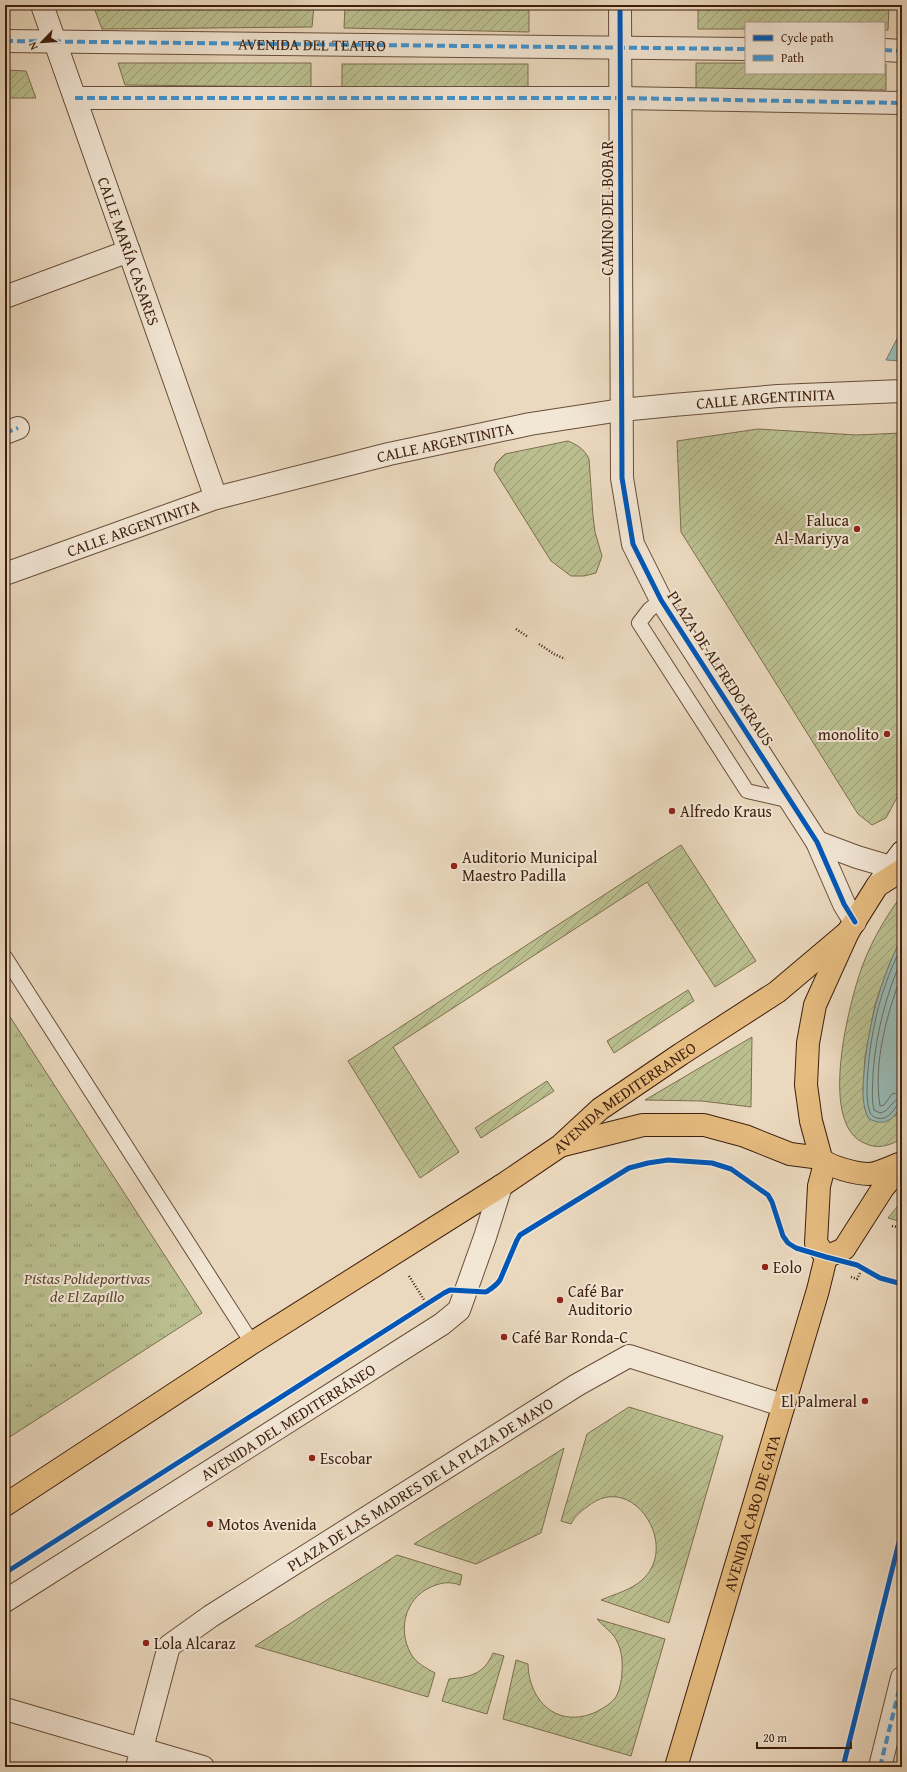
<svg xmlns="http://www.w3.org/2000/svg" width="907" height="1772" viewBox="0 0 907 1772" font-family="'Gentium Book Plus',serif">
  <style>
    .park { fill: url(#park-tufts); stroke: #7c6f4e }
    .garden { fill: url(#garden-furrows); stroke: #7c6f4e }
    .water { fill: #98bab5; stroke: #747c71 }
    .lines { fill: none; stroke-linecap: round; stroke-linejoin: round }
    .shore { stroke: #6a6c60; stroke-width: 1 }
    .lane-casing { stroke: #684e39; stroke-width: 16 }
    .street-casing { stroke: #684e39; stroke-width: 24 }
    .secondary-casing { stroke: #3d1f0c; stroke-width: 24 }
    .primary-casing { stroke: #3d1f0c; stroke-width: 24 }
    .path { stroke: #3d1f0c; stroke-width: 2.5; stroke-dasharray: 1 2; stroke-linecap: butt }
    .lane { stroke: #f2e6d5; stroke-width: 14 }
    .street { stroke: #f2e6d5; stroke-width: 22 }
    .secondary { stroke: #f2e6d5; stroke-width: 22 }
    .primary { stroke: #e6bc80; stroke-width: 22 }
    .quiet { stroke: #3f94d2; stroke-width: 4; stroke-dasharray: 8 4; stroke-linecap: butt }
    .cycleway-casing { stroke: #f2e6d5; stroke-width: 8 }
    .cycleway { stroke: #0057b8; stroke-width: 5 }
    .poi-dot { fill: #8f2418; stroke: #f2e6d5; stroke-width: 1.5 }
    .labels { text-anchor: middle; stroke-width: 4; stroke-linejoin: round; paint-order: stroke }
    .street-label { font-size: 16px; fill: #3d1f0c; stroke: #f2e6d5 }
    .poi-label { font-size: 16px; fill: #3d1f0c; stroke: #f2e6d5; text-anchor: start }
    .park-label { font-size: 16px; font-style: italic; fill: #5c472d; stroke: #f2e6d5 }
  </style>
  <defs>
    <pattern id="park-tufts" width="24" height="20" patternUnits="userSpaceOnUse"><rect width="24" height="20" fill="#babf90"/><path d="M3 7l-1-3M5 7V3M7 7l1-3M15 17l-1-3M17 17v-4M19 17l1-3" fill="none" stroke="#989b74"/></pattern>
    <pattern id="garden-furrows" width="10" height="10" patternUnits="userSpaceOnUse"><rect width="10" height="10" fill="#babf90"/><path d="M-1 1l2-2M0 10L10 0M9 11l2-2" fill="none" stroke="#989b74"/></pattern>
  </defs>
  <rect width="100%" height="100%" fill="#ebd9bf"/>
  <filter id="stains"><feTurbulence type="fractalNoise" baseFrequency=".005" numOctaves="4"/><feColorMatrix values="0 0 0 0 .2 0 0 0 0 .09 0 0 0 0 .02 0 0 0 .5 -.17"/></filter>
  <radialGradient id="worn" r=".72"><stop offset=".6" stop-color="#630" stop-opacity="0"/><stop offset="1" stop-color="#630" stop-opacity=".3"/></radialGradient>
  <path class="park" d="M 5,1009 L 202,1313 L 5,1440 Z"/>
  <g class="garden">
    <path d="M 93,5 L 314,5 L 312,27 L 102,29 Z"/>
    <path d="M 345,5 L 529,6 L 529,32 L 344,28 Z"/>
    <path d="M 698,5 L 889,7 L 888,30 L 884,30 L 884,23 L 746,23 L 746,29 L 698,29 Z"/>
    <path d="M 118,63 L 311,63 L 311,87 L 125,85 Z"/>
    <path d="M 696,63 L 746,63 L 746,73 L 884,73 L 884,64 L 886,64 L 886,90 L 696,89 Z"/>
    <rect x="342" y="64" width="186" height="23"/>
    <path d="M 5,70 L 26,71 L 36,98 L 5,98 Z"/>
    <path d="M 758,429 L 856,435 L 902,433 L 902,788 L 886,818 L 872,825 L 858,814 L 681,532 L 677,441 Z"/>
    <path d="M 568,441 C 578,445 584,449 589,459 L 593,516 L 595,532 L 602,556 L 596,573 L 584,576 L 571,576 L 551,561 L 494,470 L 496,463 L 505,454 Z"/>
    <path d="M 681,845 L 756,961 L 715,987 L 647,882 L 393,1047 L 459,1152 L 420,1178 L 348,1061 Z"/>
    <path d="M 902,895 L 902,937 L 889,965 L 875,1004 L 865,1057 L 863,1090 L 865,1109 L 869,1119 L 895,1116 L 902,1104 L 902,1139 C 888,1146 877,1150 862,1142 C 819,1120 849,1003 862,967 C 871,942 886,916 902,895 Z"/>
    <path d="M 688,990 L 694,1001 L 614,1053 L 607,1041 Z"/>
    <path d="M 752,1037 L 751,1107 L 702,1101 L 645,1100 Z"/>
    <path d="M 547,1081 L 554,1091 L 481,1138 L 475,1128 Z"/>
    <path d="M 902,1201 L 902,1222 L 888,1218 Z"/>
    <path d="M 629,1407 L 723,1436 L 669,1623 L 601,1600 C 615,1594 631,1590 642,1580 C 681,1546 632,1469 587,1507 C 580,1512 575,1516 571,1524 L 561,1521 L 587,1434 Z"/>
    <path d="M 564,1448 L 541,1533 L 476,1564 L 414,1544 Z"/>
    <path d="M 397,1555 L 462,1575 L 460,1585 C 451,1582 445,1582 436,1585 C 407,1594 396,1627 411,1654 C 416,1663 426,1668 435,1673 L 428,1697 L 255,1646 Z"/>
    <path d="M 597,1619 L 665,1639 L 631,1756 L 503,1719 L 516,1660 L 528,1664 C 529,1702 558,1729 596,1712 C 603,1708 613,1703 617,1695 C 620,1688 622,1679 622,1671 C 623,1660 621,1646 614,1636 C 609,1630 602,1625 597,1619 Z"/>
    <path d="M 493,1653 L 504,1656 L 487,1714 L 442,1701 L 449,1679 C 471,1677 484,1674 493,1653 Z"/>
  </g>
  <g class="water">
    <path d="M 902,329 L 902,361 L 886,360 Z"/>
    <path d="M 902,937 L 902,1104 C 894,1119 886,1127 869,1119 C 861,1105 863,1088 864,1073 C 868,1026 880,980 902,937 Z"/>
  </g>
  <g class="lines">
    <g class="shore">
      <path d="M 902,946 C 889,971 879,1000 874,1027 C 870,1045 863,1097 870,1112 C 871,1116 874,1117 877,1118 C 887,1121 893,1111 898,1104 L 902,1103"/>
      <path d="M 902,958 C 886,995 876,1033 873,1073 C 873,1085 871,1098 874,1110 L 880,1113 C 891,1111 891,1099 902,1098"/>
      <path d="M 902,974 C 887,1013 873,1063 880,1106 L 884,1105 L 892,1094 L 902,1092"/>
    </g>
    <defs>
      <g id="lane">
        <path d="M 661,600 L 649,610 L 639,623 L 747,791 L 791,801"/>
        <path d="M 5,957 L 252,1343"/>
      </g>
      <g id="street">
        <path id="s1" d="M 42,5 L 216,498"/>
        <path d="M 620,5 L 622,478 L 633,544 L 661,600 L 817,842 L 844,904 L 855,922"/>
        <path d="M 5,41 L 746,49"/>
        <path d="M 884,50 L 902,51"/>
        <path d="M 75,98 L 620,98 L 902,103"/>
        <path d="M 5,297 L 129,251"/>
        <path d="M 5,433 L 18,428"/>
        <path id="s2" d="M 5,574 L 216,498 L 389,454 L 530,424 L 621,410 L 673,405 L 778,396 L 902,391"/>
        <path d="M 817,842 L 857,857 L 901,870"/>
        <path id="s3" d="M 5,1601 L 442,1324 L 459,1310 L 485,1237 L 501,1186"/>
        <path d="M 5,1709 L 203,1767"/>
        <path id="s4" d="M 137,1767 L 169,1646 L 211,1616 L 577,1385 L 629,1356 L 782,1405"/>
        <path d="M 880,1767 L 902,1678"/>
      </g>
      <path id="secondary" d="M 877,886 L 902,852"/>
      <g id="primary">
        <path d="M 902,870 L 877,886 L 848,932 L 815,1005 L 808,1043 L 806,1085 L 811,1121 L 821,1158 C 828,1167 857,1174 869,1174 C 877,1174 893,1166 902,1163"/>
        <path d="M 563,1145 L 643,1125 L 704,1125 L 745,1136 L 790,1154 L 821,1158"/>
        <path d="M 826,1257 L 844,1249 L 883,1188 L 902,1165"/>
        <path id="s5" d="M 5,1505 L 252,1343 L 501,1186 L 560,1146 L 600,1109 L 681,1054 L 777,992 L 848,932"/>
        <path id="s6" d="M 676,1767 L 818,1290 L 826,1257 L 816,1243 L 819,1186 L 825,1163"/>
      </g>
    </defs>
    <use href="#lane" class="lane-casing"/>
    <use href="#street" class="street-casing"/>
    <use href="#secondary" class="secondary-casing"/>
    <use href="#primary" class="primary-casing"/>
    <g class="path">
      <path d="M 516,629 L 528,637"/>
      <path d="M 539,644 L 554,654 L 565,659"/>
      <path d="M 892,1226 L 902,1228"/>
      <path d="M 409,1276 L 426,1303"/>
      <path d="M 851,1277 L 857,1279 L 860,1273"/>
    </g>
    <use href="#lane" class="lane"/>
    <use href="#street" class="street"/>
    <use href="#secondary" class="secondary"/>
    <use href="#primary" class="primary"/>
    <g class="quiet">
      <path id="s7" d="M 5,41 L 746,49"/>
      <path d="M 884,50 L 902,51"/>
      <path d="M 75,98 L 620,98 L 902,103"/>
      <path d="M 5,433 L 18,428"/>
      <path d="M 880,1767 L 902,1678"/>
    </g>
    <defs>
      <g id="cycleway">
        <path d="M 620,5 L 622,478 L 633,544 L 661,600 L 817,842 L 844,904 L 855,922"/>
        <path d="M 5,1573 L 444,1293 L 450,1290 L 486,1292 C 492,1288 496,1286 500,1280 L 517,1240 L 520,1235 L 629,1168 L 648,1163 L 668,1160 L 712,1163 L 731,1169 L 768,1195 L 772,1202 L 783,1236 L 788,1243 L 796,1248 L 826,1257 L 857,1265 L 880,1278 L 902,1284"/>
        <path d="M 843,1767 L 902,1530"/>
      </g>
    </defs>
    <use href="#cycleway" class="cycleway-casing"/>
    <use href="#cycleway" class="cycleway"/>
  </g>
  <g class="poi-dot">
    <circle cx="857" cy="529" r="4"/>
    <circle cx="887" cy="734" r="4"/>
    <circle cx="672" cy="811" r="4"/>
    <circle cx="454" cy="866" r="4"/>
    <circle cx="765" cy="1267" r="4"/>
    <circle cx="560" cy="1300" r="4"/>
    <circle cx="504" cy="1337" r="4"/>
    <circle cx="865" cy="1401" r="4"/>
    <circle cx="312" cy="1458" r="4"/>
    <circle cx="210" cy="1524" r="4"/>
    <circle cx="146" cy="1643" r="4"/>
  </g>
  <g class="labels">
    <g class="street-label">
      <text dy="6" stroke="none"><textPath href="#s7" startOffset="307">AVENIDA DEL TEATRO</textPath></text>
      <text transform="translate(607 208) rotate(-90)" y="6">CAMINO DEL BOBAR</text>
      <text dy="6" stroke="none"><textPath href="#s1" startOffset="261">CALLE MARÍA CASARES</textPath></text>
      <text dy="6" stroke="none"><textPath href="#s2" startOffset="784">CALLE ARGENTINITA</textPath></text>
      <text dy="6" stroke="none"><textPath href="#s2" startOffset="460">CALLE ARGENTINITA</textPath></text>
      <text dy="6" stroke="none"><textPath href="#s2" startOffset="136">CALLE ARGENTINITA</textPath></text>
      <text transform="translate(721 668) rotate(57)" y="6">PLAZA DE ALFREDO KRAUS</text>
      <text dy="6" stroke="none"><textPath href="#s5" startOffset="742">AVENIDA MEDITERRANEO</textPath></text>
      <text dy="6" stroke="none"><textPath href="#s3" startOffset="335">AVENIDA DEL MEDITERRÁNEO</textPath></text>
      <text dy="6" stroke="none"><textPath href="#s4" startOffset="424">PLAZA DE LAS MADRES DE LA PLAZA DE MAYO</textPath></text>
      <text dy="6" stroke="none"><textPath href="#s6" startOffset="265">AVENIDA CABO DE GATA</textPath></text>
    </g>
    <g class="poi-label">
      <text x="849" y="526" text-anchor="end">Faluca<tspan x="849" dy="18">Al-Mariyya</tspan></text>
      <text x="879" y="740" text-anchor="end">monolito</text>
      <text x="680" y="817">Alfredo Kraus</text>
      <text x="462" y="863">Auditorio Municipal<tspan x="462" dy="18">Maestro Padilla</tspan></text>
      <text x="773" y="1273">Eolo</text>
      <text x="568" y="1297">Café Bar<tspan x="568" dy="18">Auditorio</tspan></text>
      <text x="512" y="1343">Café Bar Ronda-C</text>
      <text x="857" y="1407" text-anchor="end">El Palmeral</text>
      <text x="320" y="1464">Escobar</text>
      <text x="218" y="1530">Motos Avenida</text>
      <text x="154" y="1649">Lola Alcaraz</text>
    </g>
    <g class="park-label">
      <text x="87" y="1284">Pistas Polideportivas<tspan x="87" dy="18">de El Zapillo</tspan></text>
    </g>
  </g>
  <rect width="907" height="1772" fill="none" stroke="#ebd9bf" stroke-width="20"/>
  <rect x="6" y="6" width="895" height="1760" fill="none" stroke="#3d1f0c" stroke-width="2"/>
  <rect x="10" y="10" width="887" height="1752" fill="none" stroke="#3d1f0c"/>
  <rect x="745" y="22" width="140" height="52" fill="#f2e6d5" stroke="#aa9685"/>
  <rect x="753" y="35" width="20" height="6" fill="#0057b8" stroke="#aa9685"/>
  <text x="781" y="42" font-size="12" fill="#3d1f0c">Cycle path</text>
  <rect x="753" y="55" width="20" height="6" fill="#3f94d2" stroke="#aa9685"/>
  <text x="781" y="62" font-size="12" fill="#3d1f0c">Path</text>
  <g transform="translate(42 42) rotate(245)" stroke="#f2e6d5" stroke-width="3" paint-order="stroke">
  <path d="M0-3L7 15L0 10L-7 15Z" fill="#3d1f0c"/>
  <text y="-6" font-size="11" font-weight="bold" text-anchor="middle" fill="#3d1f0c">N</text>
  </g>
  <path d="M757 1742v6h94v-6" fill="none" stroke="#3d1f0c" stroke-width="2"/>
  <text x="763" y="1742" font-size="12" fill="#3d1f0c" stroke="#f2e6d5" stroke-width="3" paint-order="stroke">20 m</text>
  <rect width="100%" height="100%" filter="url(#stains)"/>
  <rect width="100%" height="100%" fill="url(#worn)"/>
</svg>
